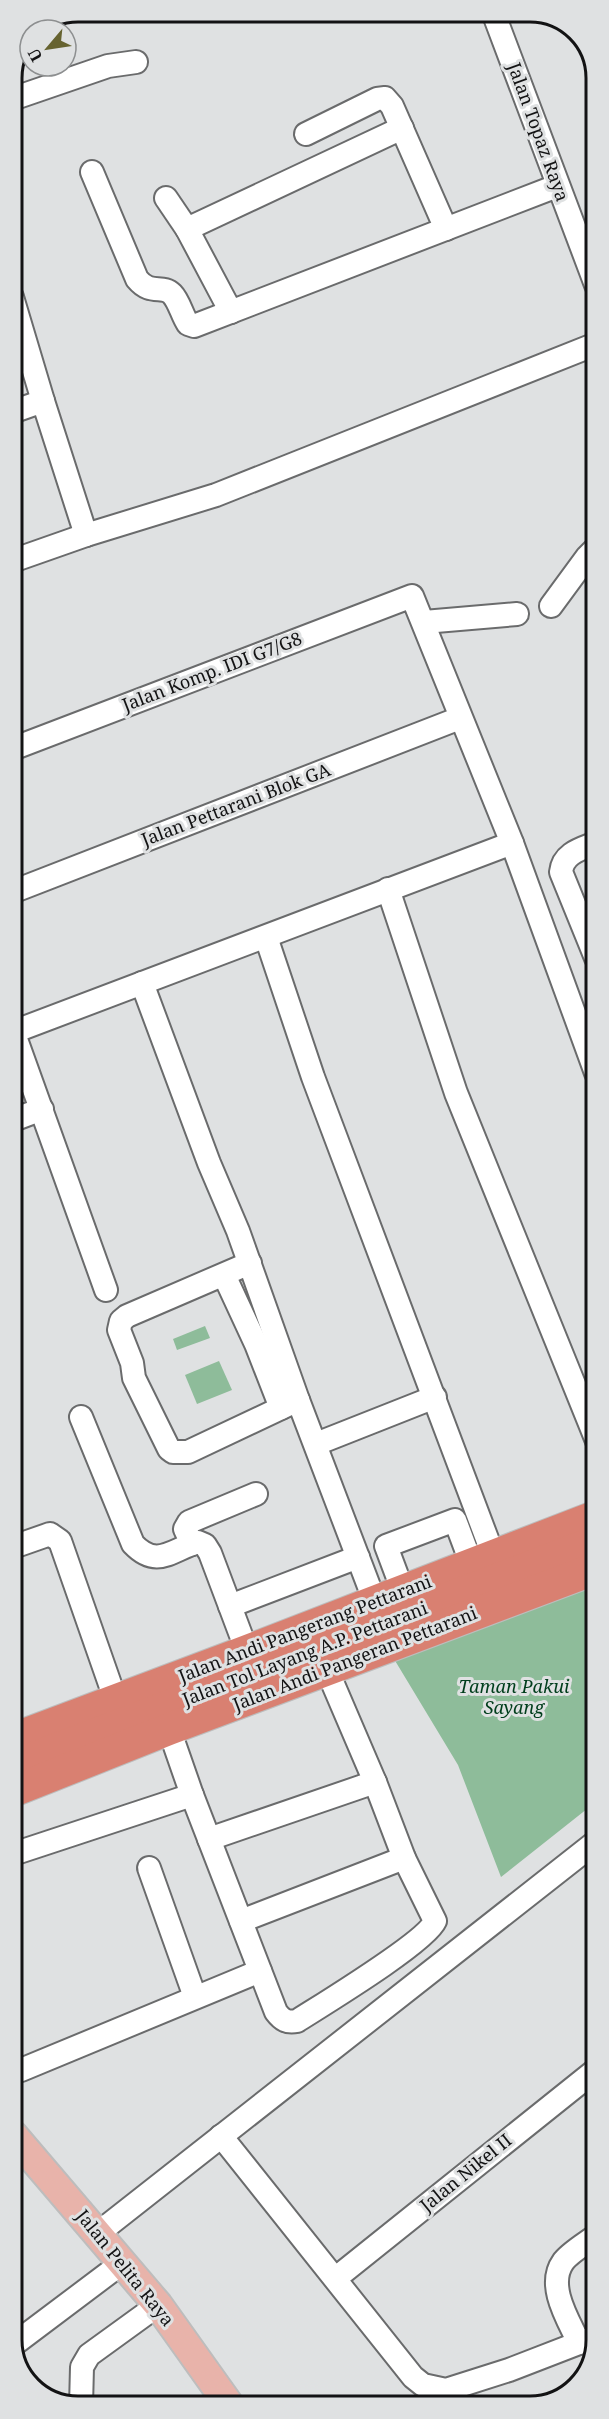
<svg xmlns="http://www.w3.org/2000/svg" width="609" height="2419" viewBox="0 0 609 2419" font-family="'Noto Serif',serif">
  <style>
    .green { fill: #8ebc9a }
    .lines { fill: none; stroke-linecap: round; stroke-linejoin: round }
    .minor-casing { stroke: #6a6b6c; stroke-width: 26 }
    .major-casing { stroke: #bdbdbd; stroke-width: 32 }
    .highway-casing { stroke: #bdbdbd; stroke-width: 34 }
    .minor { stroke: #fff; stroke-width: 22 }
    .major { stroke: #e8b3aa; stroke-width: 28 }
    .highway { stroke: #d98071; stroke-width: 32 }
    .labels { text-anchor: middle; stroke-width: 6; stroke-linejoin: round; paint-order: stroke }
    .street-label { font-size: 18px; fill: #131314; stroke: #dfe1e2 }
    .park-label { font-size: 18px; font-style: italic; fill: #003e1c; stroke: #dfe1e2 }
    .rim { fill: none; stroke: #131314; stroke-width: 3 }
  </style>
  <rect width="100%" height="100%" fill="#dfe1e2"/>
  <g class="green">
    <path d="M 205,1326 L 210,1338 L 177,1350 L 173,1339 Z"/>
    <path d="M 219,1361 L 232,1390 L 197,1404 L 185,1375 Z"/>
    <path d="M 597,1578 L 597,1801 L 501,1877 L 458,1765 L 391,1654 Z"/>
  </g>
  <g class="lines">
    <defs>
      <g id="minor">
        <path d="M 493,12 L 596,285"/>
        <path d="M 12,99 L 108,66 L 136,62"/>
        <path d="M 306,134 L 377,99 L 385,98 L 392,106 L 446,229"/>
        <path d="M 92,172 L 137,279 C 151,296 162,284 172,294 C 179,301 182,315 188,324 L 194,326 L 557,186"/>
        <path d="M 166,198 L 187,229"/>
        <path d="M 12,297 L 43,401"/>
        <path d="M 231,312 L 187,229 L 402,128"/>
        <path d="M 12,412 L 43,401 L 86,535"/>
        <path d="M 12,561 L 86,535 L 216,495 L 596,344"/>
        <path d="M 551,606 L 587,557 L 596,548"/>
        <path d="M 424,622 L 517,614"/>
        <path d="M 12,749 L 412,596 L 512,843 L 596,1073"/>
        <path d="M 596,843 C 581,849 563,853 561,872 L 596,958"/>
        <path d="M 388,889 L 456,1093 L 597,1441"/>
        <path d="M 12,892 L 460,718"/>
        <path d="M 266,937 L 313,1077 L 489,1544"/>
        <path d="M 142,983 L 209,1163 L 238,1231 L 298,1400 L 370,1589"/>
        <path d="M 13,1031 L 106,1290"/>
        <path d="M 13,1032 L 512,843"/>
        <path d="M 13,1120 L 42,1109"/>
        <path d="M 250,1263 L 127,1316 L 121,1321 L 119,1330 L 132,1363 L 134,1378 L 169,1449 L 173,1452 L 188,1452 L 298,1400"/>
        <path d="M 224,1275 L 256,1344 L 281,1408"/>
        <path d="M 81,1417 L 133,1544 C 157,1569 171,1550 198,1542 L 205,1545 L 210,1553 L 242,1638"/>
        <path d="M 316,1444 L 435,1397"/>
        <path d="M 192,1544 L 185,1529 L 189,1522 L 256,1494"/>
        <path d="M 13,1547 L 50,1534 L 60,1541 L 111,1687"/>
        <path d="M 398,1578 L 386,1546 L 455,1520 L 467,1552"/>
        <path d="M 230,1606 L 358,1557"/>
        <path d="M 169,1729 L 192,1795 L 276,2012 C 282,2020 287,2023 297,2021 C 322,2005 426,1942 435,1921 L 404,1858 L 375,1782 L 327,1670"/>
        <path d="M 209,1839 L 375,1782"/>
        <path d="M 13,1854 L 192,1795"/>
        <path d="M 149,1868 L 195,1997"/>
        <path d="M 241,1921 L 404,1858"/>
        <path d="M 13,2070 L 21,2070 L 260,1971"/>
        <path d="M 221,2136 L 413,2377 L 423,2385 L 446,2390 L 509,2370 L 597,2336"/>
        <path d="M 97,2234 L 597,1841"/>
        <path d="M 336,2278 L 597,2069"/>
        <path d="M 579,2343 C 569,2321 546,2286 563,2262 C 569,2253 588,2242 597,2235"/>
        <path d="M 13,2345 L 122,2263"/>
        <path d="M 81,2406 L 82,2367 L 89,2355 L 158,2305"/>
      </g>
      <path id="major" d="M 13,2135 L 158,2305 L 230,2406"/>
      <g id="highway">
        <path d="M 13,1739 L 242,1653 L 597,1516"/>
        <path d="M 13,1766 L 597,1541"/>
        <path d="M 13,1791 L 169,1729 L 597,1568"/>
      </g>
    </defs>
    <use href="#minor" class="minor-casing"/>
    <use href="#major" class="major-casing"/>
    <use href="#highway" class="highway-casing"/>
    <use href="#minor" class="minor"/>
    <use href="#major" class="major"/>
    <use href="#highway" class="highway"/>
  </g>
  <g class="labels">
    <g class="street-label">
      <text transform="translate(538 132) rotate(70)" y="6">Jalan Topaz Raya</text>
      <text transform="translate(212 672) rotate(-21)" y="6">Jalan Komp. IDI G7/G8</text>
      <text transform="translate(236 805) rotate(-21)" y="6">Jalan Pettarani Blok GA</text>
      <text transform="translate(305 1629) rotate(-21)" y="6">Jalan Andi Pangerang Pettarani</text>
      <text transform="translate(305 1654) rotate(-21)" y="6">Jalan Tol Layang A.P. Pettarani</text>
      <text transform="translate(355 1659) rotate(-21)" y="6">Jalan Andi Pangeran Pettarani</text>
      <text transform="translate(466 2173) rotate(-39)" y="6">Jalan Nikel II</text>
      <text transform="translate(125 2268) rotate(51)" y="6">Jalan Pelita Raya</text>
    </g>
    <g class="park-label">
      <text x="514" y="1693">Taman Pakui<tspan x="514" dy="21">Sayang</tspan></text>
    </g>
  </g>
  <path d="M0 0H609V2419H0ZM78 22H530A56 56 0 0 1 586 78V2340A56 56 0 0 1 530 2396H78A56 56 0 0 1 22 2340V78A56 56 0 0 1 78 22Z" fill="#dfe1e2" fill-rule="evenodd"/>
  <path class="rim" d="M78 22H530A56 56 0 0 1 586 78V2340A56 56 0 0 1 530 2396H78A56 56 0 0 1 22 2340V78A56 56 0 0 1 78 22Z"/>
  <g transform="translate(48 48) rotate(241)"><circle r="28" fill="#dfe1e2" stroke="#8d8f90" stroke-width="1.5"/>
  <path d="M0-4.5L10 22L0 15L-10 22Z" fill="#666330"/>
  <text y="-9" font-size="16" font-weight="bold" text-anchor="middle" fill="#131314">U</text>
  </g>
</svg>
